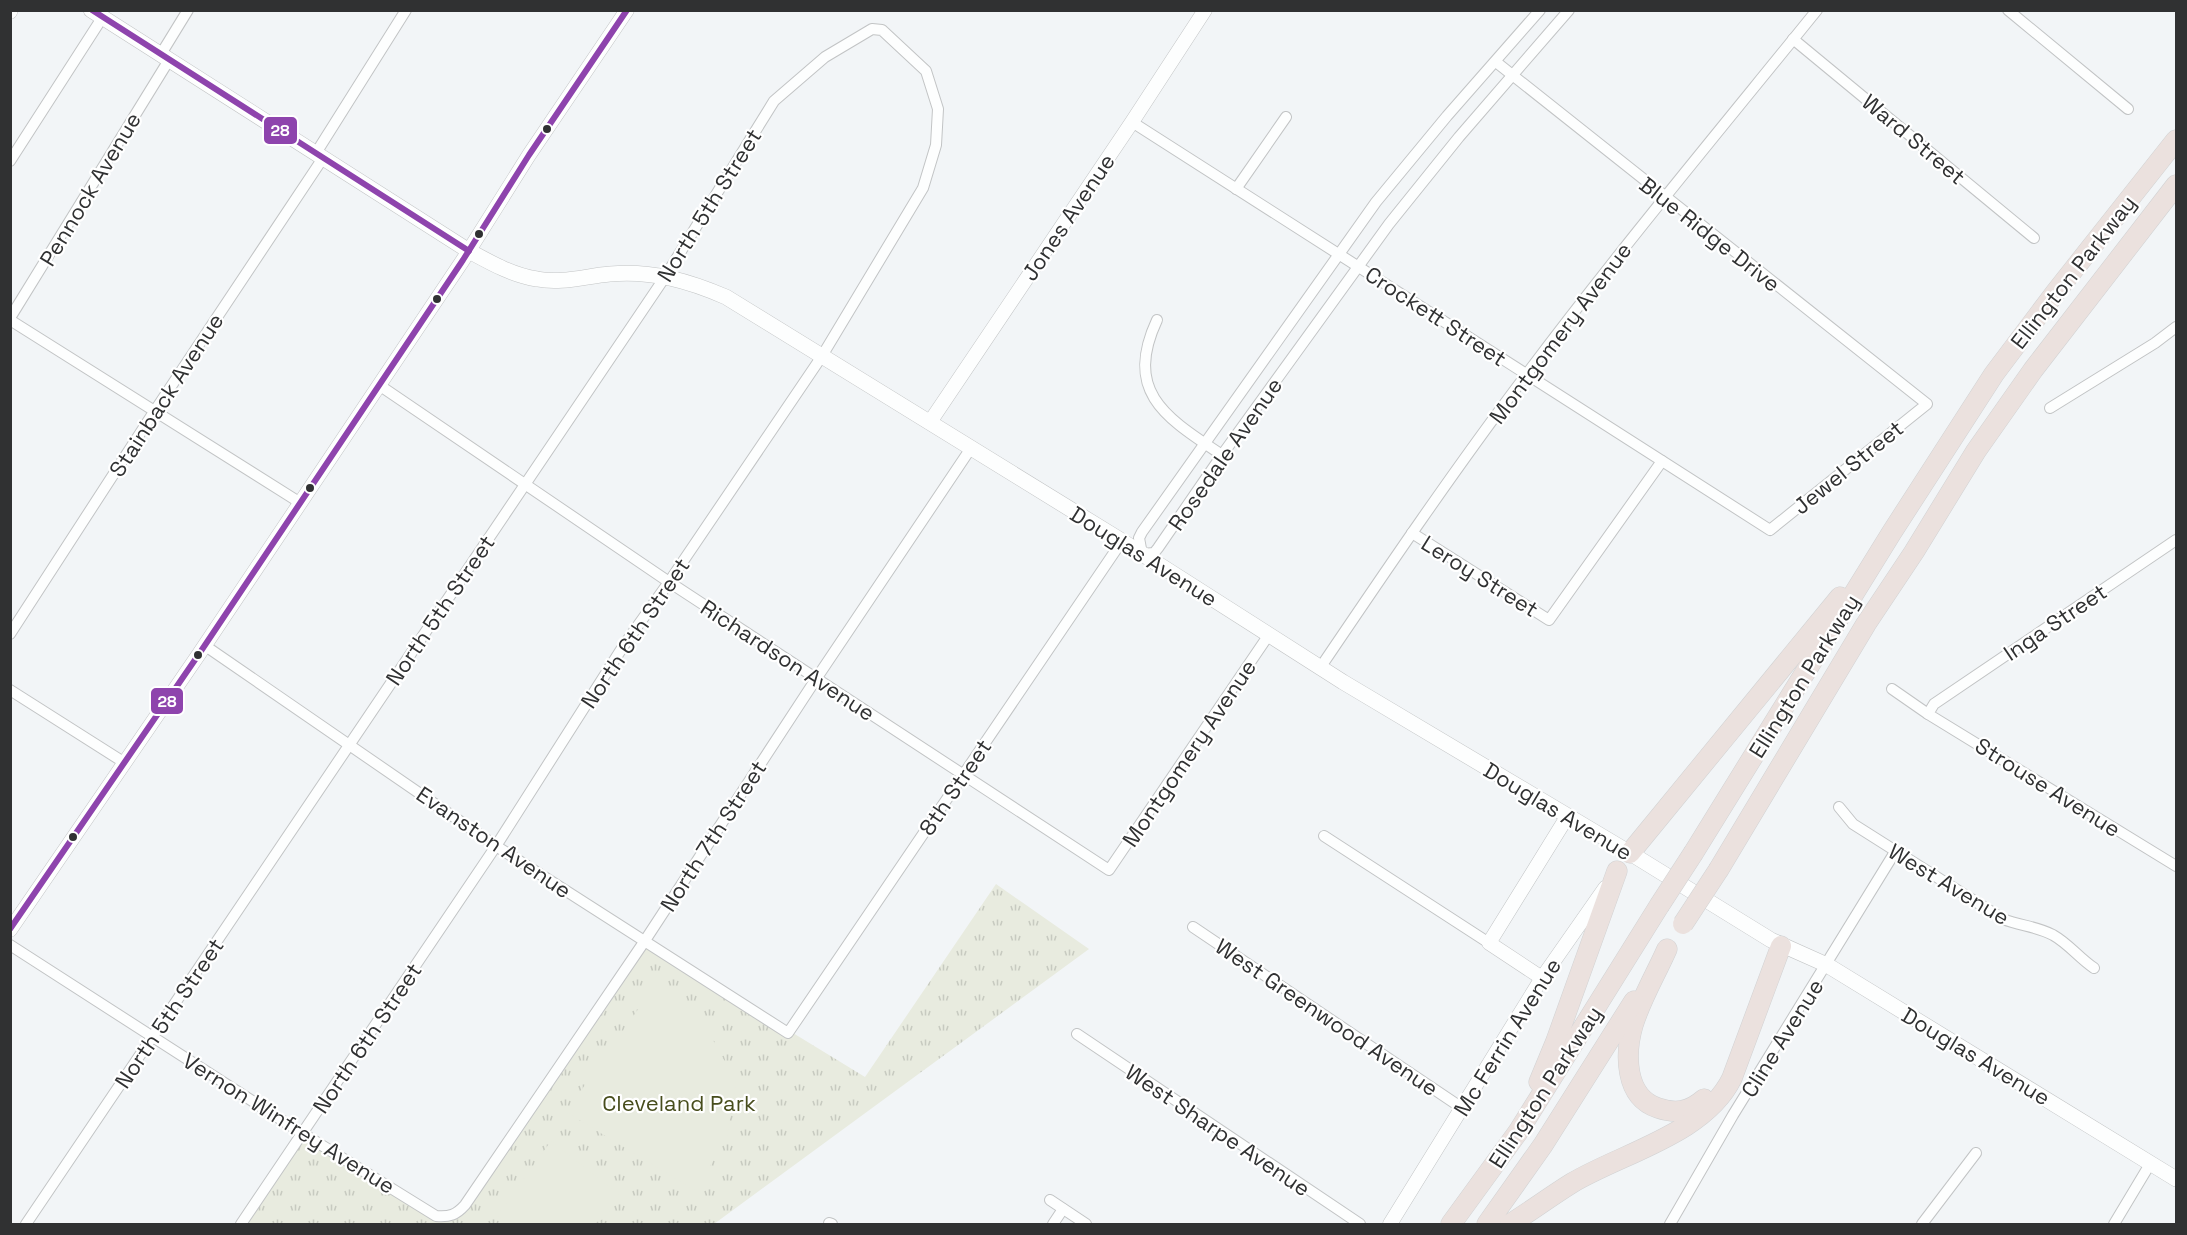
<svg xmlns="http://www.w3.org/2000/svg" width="2187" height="1235" viewBox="0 0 2187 1235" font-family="'Space Grotesk',sans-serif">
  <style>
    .grass { fill: url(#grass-tufts) }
    .garden { fill: #e8ebdf }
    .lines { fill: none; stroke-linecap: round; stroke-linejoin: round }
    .minor-casing { stroke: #c2c4c5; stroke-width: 12 }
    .tertiary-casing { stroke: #c2c4c5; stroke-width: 15 }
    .secondary-casing { stroke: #c2c4c5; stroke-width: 16 }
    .motorway-casing { stroke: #d1d2d3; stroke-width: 21 }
    .minor { stroke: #fdfefe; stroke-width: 10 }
    .tertiary { stroke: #fdfefe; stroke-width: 14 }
    .secondary { stroke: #fdfefe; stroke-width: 15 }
    .motorway { stroke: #ebe1de; stroke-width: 20 }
    .motorway-bridge-casing { stroke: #d1d2d3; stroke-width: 21; stroke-linecap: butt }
    .motorway-bridge { stroke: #ebe1de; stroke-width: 20 }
    .bus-1-casing { stroke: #fff; stroke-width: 10 }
    .bus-1 { stroke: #8e44ad; stroke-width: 6 }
    .bus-dot { fill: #303132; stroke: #fff; stroke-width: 2 }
    .labels { text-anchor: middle; stroke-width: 4.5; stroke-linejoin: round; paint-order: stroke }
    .street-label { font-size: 22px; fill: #303132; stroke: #fff }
    .park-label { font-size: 22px; fill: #474d1c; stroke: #fff }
    .line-badge { stroke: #fff; stroke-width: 2 }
    .badge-label { font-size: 16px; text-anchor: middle; font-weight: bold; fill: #fff }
  </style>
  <defs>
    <pattern id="grass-tufts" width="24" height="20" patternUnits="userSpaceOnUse" patternTransform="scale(1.5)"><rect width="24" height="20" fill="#e8ebdf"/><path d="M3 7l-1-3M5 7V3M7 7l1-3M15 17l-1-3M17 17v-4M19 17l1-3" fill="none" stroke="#c7cac0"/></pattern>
  </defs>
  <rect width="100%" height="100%" fill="#f2f5f7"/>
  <path class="grass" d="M 996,884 L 1089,949 L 714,1224 L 241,1224 L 302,1133 L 436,1216 L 465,1205 L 644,942 L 865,1077 Z"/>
  <g class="garden">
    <path d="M 655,985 L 701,1018 L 736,1082 L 727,1136 L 696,1191 L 566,1112 Z"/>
    <path d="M 551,1141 L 621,1196 L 603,1219 L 593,1224 L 508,1224 L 497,1216 Z"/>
  </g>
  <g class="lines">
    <defs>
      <g id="minor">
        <path d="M 1540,10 L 1447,116 L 1376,202 L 1142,532 L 1139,538 L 1142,554 L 1154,553 L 1158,548 L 1222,455 L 1389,224 L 1459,137 L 1569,10"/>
        <path d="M 2008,10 L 2128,109"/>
        <path d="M 1793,39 L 2034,238"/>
        <path d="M 161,54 L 188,10"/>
        <path d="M 1132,122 L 1770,530 L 1927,404 L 1496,62"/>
        <path d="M 316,153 L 406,10"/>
        <path d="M 10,161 L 102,18"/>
        <path d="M 1236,189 L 1286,117"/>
        <path d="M 10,318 L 169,60"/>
        <path d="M 10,320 L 299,502"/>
        <path d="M 1157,320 C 1123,393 1167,418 1222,455"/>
        <path d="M 379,385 L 669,582 L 1109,870 L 1268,636"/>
        <path d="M 2050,408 L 2155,343 L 2176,327"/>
        <path d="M 1412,533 L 1549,620 L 1662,461"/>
        <path d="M 2176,540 L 1934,704 L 1928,714 L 2176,866"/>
        <path d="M 10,634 L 150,418 L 323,158"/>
        <path d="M 204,645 L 496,846 L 788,1033 L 1122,541"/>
        <path d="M 1320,668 C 1387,569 1454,470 1526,375 C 1619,251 1719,131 1817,10"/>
        <path d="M 1892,689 L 1928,714"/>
        <path d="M 10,690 L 125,763"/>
        <path d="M 1839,807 L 1853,824 L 2003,919 C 2020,926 2036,926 2053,935 C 2069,944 2079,958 2094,968"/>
        <path d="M 1324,836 L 1489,943"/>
        <path d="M 1193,927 L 1462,1108"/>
        <path d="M 10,945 L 302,1133 L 436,1216 C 450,1217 456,1215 465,1205 L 644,942 L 816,679 L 971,448"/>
        <path d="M 1077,1034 L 1360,1224"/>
        <path d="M 1050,1200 L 1086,1224"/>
        <path d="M 829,1223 L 832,1224"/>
        <path d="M 26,1224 L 665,277 L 774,101 L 825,57 L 872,29 L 882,30 L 926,71 L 938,109 L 936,145 L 923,188 L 822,356 L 669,582 L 624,645 L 496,846 L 241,1224"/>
        <path d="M 1053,1224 L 1063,1209"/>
        <path d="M 1670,1224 L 1733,1115 L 1895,852"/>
        <path d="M 1922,1224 L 1976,1153"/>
        <path d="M 2114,1224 L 2150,1164"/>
      </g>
      <g id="tertiary">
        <path d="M 10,12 L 11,10"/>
        <path d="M 930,422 L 1132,122 L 1205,10"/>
        <path d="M 10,930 L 199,654 L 463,260 L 529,155 L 627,10"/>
        <path d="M 1542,978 L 1489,943 L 1567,817"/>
        <path d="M 1390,1224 L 1542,978 L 1605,888"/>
      </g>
      <path id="secondary" d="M 91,10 L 469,251 C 491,263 512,275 537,279 C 561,284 586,276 610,274 C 651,270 689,281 726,297 L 1122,541 L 1343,682 L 1630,853 L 1771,940 L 1827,965 L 2176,1179"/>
      <g id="motorway">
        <path d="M 1694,852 L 1892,532 L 1994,374 L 2055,293 L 2176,140"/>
        <path d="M 1630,853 L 1840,597"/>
        <path d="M 1719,869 L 1866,624 L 1914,552 L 1976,451 L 2033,370 L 2176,185"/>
        <path d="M 1667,949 C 1656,974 1641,999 1633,1025 C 1625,1053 1624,1097 1658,1108 C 1676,1114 1689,1112 1704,1099"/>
        <path d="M 1539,1082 L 1556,1041 L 1617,871"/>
        <path d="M 1451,1224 L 1518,1132 L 1659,906"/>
        <path d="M 1487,1224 L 1543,1145 L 1634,1001"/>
        <path d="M 1510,1224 C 1531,1211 1551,1196 1572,1183 C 1622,1153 1705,1134 1732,1078 L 1781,946"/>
      </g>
    </defs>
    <use href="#minor" class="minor-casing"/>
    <use href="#tertiary" class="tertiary-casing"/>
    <use href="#secondary" class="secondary-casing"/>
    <use href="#motorway" class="motorway-casing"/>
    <use href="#minor" class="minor"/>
    <use href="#tertiary" class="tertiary"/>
    <use href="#secondary" class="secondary"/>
    <use href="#motorway" class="motorway"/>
    <defs>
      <g id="motorway-bridge">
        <path d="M 1659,906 L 1694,852"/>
        <path d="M 1683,924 L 1719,869"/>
      </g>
    </defs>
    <use href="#motorway-bridge" class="motorway-bridge-casing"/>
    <use href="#motorway-bridge" class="motorway-bridge"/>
    <defs>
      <g id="bus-1">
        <path d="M 92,10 L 469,251"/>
        <path d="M 10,929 L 199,654 L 463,260 L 529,155 L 627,10"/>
      </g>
    </defs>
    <use href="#bus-1" class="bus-1-casing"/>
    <use href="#bus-1" class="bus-1"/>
  </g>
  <g class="bus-dot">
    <circle cx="547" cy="129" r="5"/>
    <circle cx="479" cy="234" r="5"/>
    <circle cx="437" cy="299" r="5"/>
    <circle cx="310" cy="488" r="5"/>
    <circle cx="198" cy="655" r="5"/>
    <circle cx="73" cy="837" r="5"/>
  </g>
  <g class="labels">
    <g class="street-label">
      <text transform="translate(1914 139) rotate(40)" y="8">Ward Street</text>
      <text transform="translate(90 189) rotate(-59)" y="8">Pennock Avenue</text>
      <text transform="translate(709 205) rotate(-58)" y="8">North 5th Street</text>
      <text transform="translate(1068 217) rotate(-56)" y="8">Jones Avenue</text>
      <text transform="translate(1710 234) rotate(38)" y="8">Blue Ridge Drive</text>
      <text transform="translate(2073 272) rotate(-52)" y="8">Ellington Parkway</text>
      <text transform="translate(1436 316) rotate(33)" y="8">Crockett Street</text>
      <text transform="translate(1560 333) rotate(-53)" y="8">Montgomery Avenue</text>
      <text transform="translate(166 395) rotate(-57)" y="8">Stainback Avenue</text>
      <text transform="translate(1225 454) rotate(-55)" y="8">Rosedale Avenue</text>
      <text transform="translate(1848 467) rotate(-39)" y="8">Jewel Street</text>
      <text transform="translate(1144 556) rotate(32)" y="8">Douglas Avenue</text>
      <text transform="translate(1480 576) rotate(32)" y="8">Leroy Street</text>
      <text transform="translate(440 610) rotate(-56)" y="8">North 5th Street</text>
      <text transform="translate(2055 622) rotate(-34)" y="8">Inga Street</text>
      <text transform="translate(635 633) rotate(-56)" y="8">North 6th Street</text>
      <text transform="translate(788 660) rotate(33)" y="8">Richardson Avenue</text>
      <text transform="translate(1804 676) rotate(-58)" y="8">Ellington Parkway</text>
      <text transform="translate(1189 753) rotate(-56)" y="8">Montgomery Avenue</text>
      <text transform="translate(955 787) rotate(-56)" y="8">8th Street</text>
      <text transform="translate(2048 787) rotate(32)" y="8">Strouse Avenue</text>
      <text transform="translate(1558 811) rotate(31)" y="8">Douglas Avenue</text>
      <text transform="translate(713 836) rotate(-57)" y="8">North 7th Street</text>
      <text transform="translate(494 842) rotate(34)" y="8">Evanston Avenue</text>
      <text transform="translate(1949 884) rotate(31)" y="8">West Avenue</text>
      <text transform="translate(169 1013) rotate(-56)" y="8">North 5th Street</text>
      <text transform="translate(1327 1017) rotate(34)" y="8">West Greenwood Avenue</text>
      <text transform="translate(1507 1037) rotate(-58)" y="8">Mc Ferrin Avenue</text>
      <text transform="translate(367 1038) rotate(-56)" y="8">North 6th Street</text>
      <text transform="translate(1782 1038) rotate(-58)" y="8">Cline Avenue</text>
      <text transform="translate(1976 1056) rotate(31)" y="8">Douglas Avenue</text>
      <text transform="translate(1545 1087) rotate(-57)" y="8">Ellington Parkway</text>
      <text transform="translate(289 1123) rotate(32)" y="8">Vernon Winfrey Avenue</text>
      <text transform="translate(1218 1130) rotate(34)" y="8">West Sharpe Avenue</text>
    </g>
    <g class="park-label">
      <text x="679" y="1111">Cleveland Park</text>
    </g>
  </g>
  <g class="line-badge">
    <rect x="263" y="116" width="35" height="29" rx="6" fill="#8e44ad"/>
    <rect x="150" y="687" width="34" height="28" rx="6" fill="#8e44ad"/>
  </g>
  <g class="badge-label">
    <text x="280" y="136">28</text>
    <text x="167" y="707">28</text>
  </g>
  <rect width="2187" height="1235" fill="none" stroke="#303132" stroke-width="24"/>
</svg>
